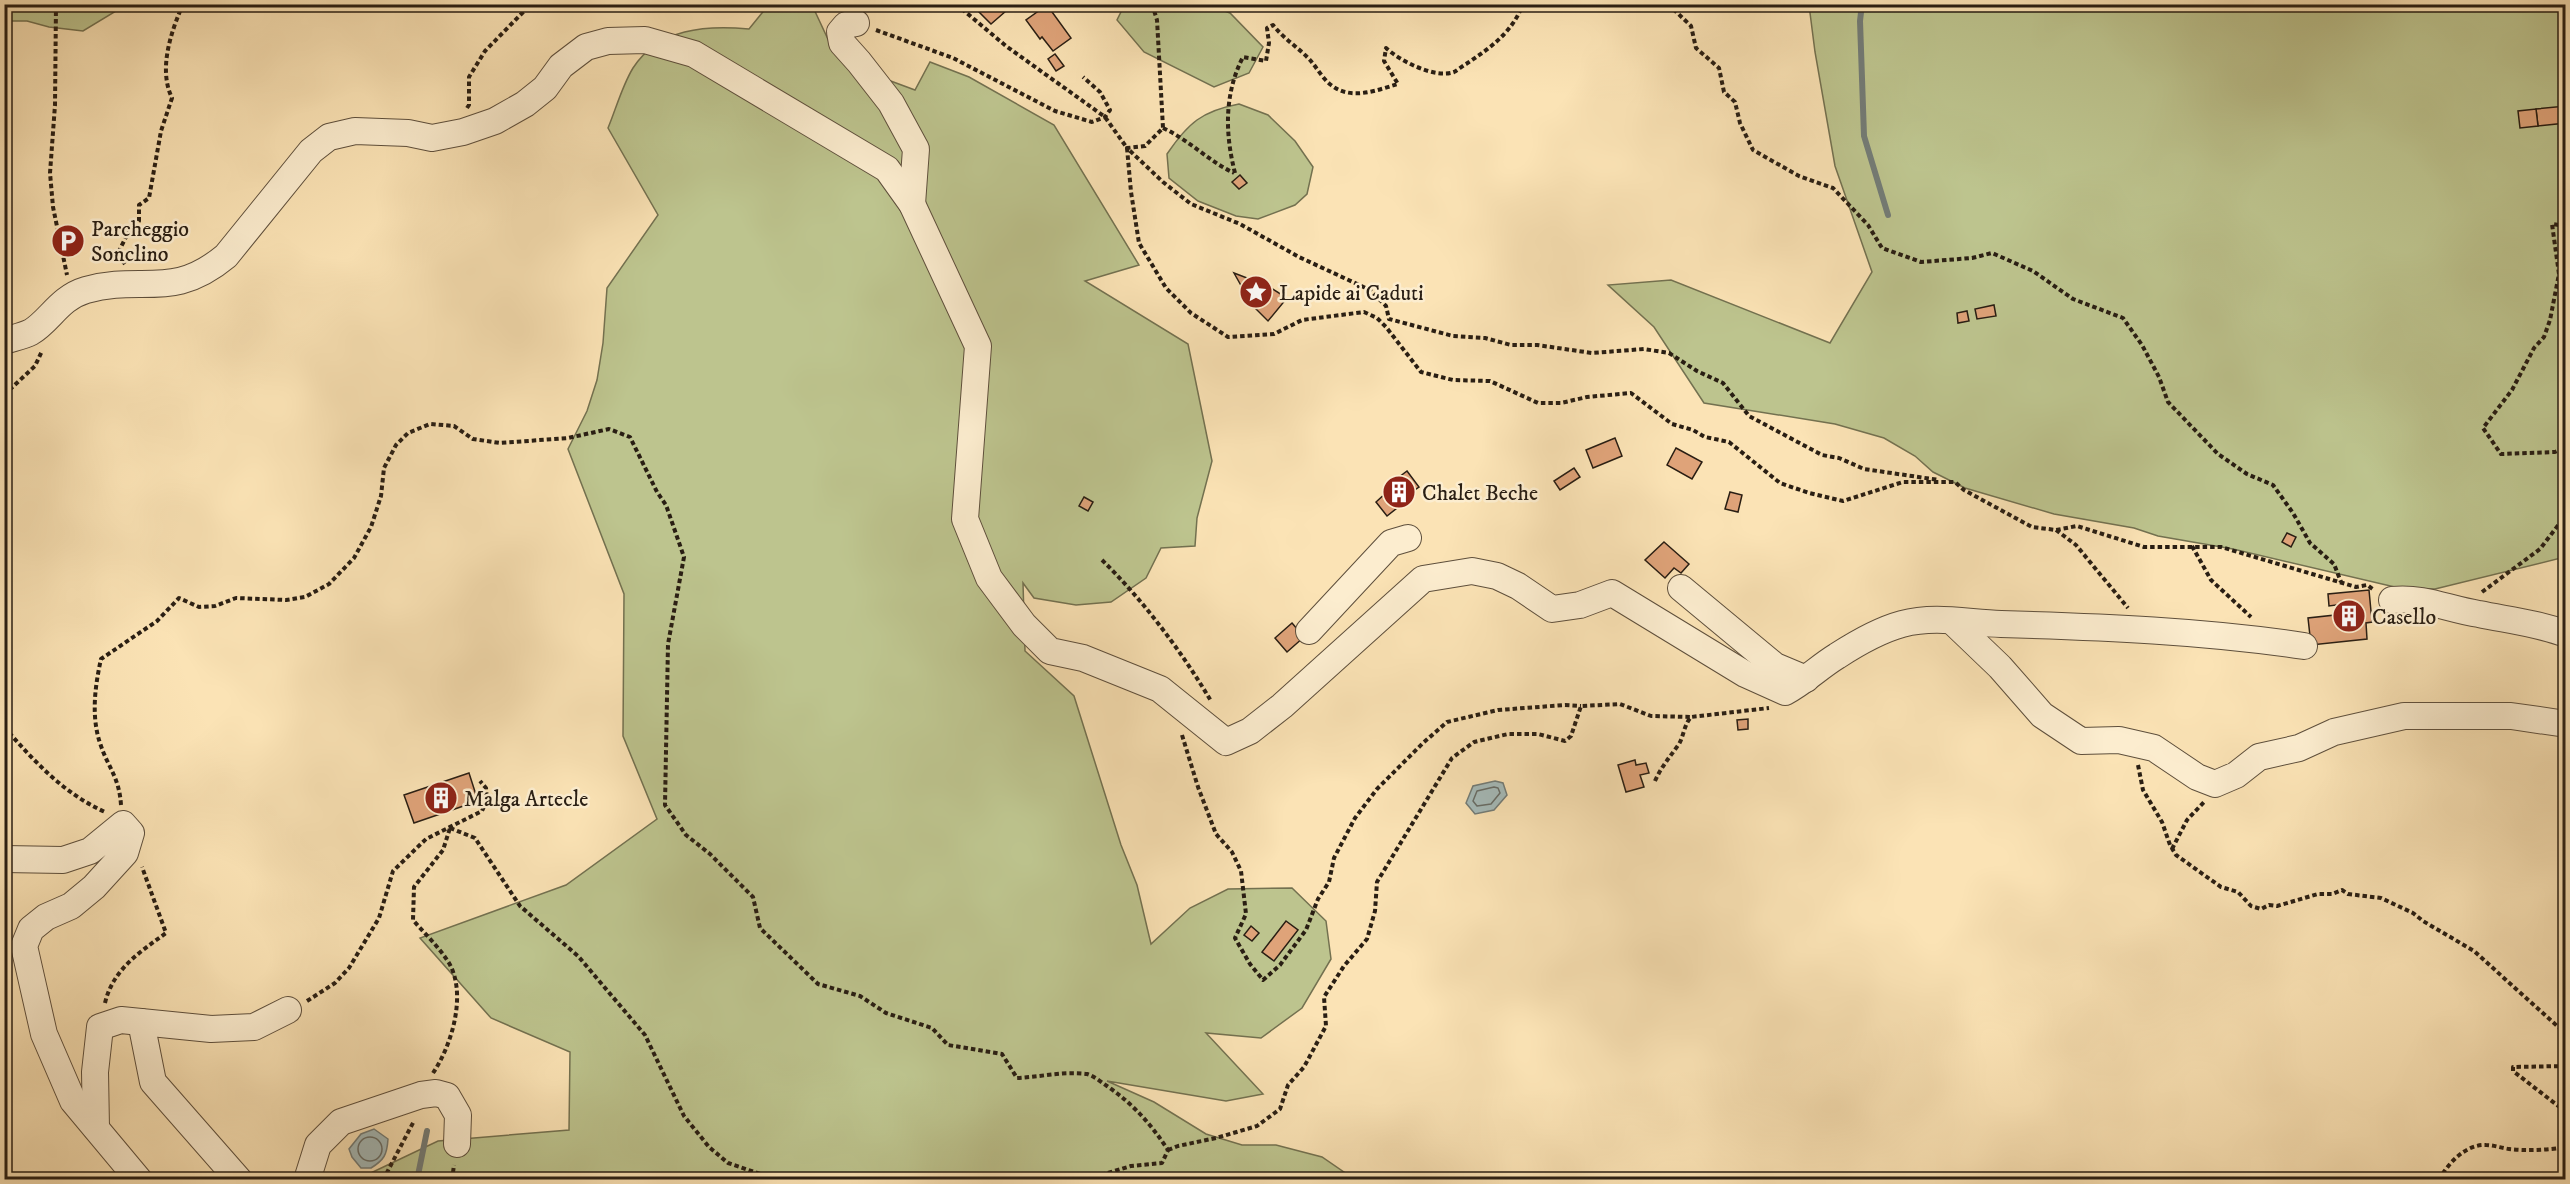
<svg xmlns="http://www.w3.org/2000/svg" width="2570" height="1184" viewBox="0 0 2570 1184" font-family="'IM FELL DW Pica',serif">
  <style>
    .green { fill: #bdc48e; stroke: #737150; stroke-width: 1.5 }
    .water { fill: #a5bbba; stroke: #737c77; stroke-width: 1.5 }
    .lines { fill: none; stroke-linecap: round; stroke-linejoin: round }
    .shore { stroke: #676c66; stroke-width: 1.5 }
    .stream { stroke: #737c77; stroke-width: 6 }
    .building { fill: #dfa379; stroke: #291e13; stroke-width: 1.5 }
    .minor-casing { stroke: #5e4f3c; stroke-width: 28 }
    .path { stroke: #291e13; stroke-width: 4; stroke-dasharray: 4.5 3; stroke-linecap: butt }
    .minor { stroke: #fcedcf; stroke-width: 26 }
    .labels { text-anchor: middle; stroke-width: 5; stroke-linejoin: round; paint-order: stroke }
    .poi-label { font-size: 22px; fill: #291e13; stroke: #fcedcf; text-anchor: start }
  </style>
  <rect width="100%" height="100%" fill="#fbe3b5"/>
  <filter id="stains"><feTurbulence type="fractalNoise" baseFrequency=".00333" numOctaves="4"/><feColorMatrix values="0 0 0 0 .2 0 0 0 0 .09 0 0 0 0 .02 0 0 0 .5 -.17"/></filter>
  <radialGradient id="worn" r=".72"><stop offset=".6" stop-color="#630" stop-opacity="0"/><stop offset="1" stop-color="#630" stop-opacity=".3"/></radialGradient>
  <g class="green">
    <path d="M 1125,4 L 1209,5 L 1230,13 L 1263,47 L 1249,73 L 1214,87 L 1144,52 L 1117,20 Z"/>
    <path d="M 4,5 L 5,4 L 126,5 L 83,31 L 49,27 L 27,21 L 5,21 Z"/>
    <path d="M 771,5 L 812,5 L 833,50 L 888,80 L 915,90 L 930,62 L 969,77 L 1054,125 L 1139,265 L 1085,281 L 1188,344 L 1212,461 L 1197,518 L 1195,546 L 1161,548 L 1146,578 L 1111,602 L 1076,605 L 1034,598 L 1023,583 L 1025,651 L 1074,696 L 1121,845 L 1137,885 L 1151,944 L 1190,908 L 1228,889 L 1292,888 L 1326,921 L 1331,959 L 1302,1008 L 1261,1038 L 1206,1033 L 1263,1094 L 1226,1101 L 1107,1081 L 1154,1102 L 1206,1134 L 1242,1145 L 1276,1145 L 1322,1157 L 1354,1179 L 356,1180 L 438,1141 L 569,1130 L 570,1052 L 491,1018 L 420,938 L 566,885 L 657,819 L 623,736 L 624,594 L 568,449 L 587,411 L 597,380 L 603,343 L 607,288 L 658,215 L 608,128 C 616,109 622,86 633,68 C 659,28 706,25 749,29 L 766,8 Z"/>
    <path d="M 1809,5 L 2565,5 L 2565,557 L 2435,589 L 2399,588 L 2233,549 L 2158,536 L 2134,528 L 2054,514 L 1965,488 L 1933,472 L 1915,456 L 1884,438 L 1835,424 L 1704,403 L 1654,327 L 1608,285 L 1671,280 L 1830,343 L 1872,272 L 1835,166 L 1815,52 Z"/>
    <path d="M 1239,104 L 1268,115 L 1295,141 L 1313,167 L 1307,194 L 1295,205 L 1258,219 L 1236,216 L 1198,201 L 1169,178 L 1167,154 C 1188,123 1202,111 1239,104 Z"/>
  </g>
  <g class="water">
    <path d="M 1495,781 L 1503,783 L 1507,795 L 1494,810 L 1475,814 L 1466,803 L 1473,786 Z"/>
    <path d="M 374,1129 L 388,1139 C 387,1155 384,1160 371,1168 L 361,1168 L 352,1157 L 349,1149 L 361,1134 Z"/>
  </g>
  <g class="lines">
    <g class="shore">
      <path d="M 1494,787 L 1498,788 L 1500,793 L 1491,804 L 1477,806 L 1473,801 L 1477,791 Z"/>
      <circle cx="370" cy="1149" r="12"/>
    </g>
    <g class="stream">
      <path d="M 1862,4 L 1860,21 L 1864,136 L 1888,215"/>
      <path d="M 417,1180 L 427,1131"/>
    </g>
  </g>
  <g class="building">
    <path d="M 985,4 L 1000,4 L 1006,11 L 991,24 L 978,11 Z"/>
    <path d="M 1047,5 L 1071,38 L 1053,51 L 1042,37 L 1040,39 L 1026,20 Z"/>
    <path d="M 1055,54 L 1064,66 L 1056,71 L 1048,59 Z"/>
    <path d="M 2566,106 L 2566,123 L 2538,126 L 2536,109 Z"/>
    <path d="M 2536,109 L 2538,126 L 2520,128 L 2518,111 Z"/>
    <path d="M 1240,175 L 1247,183 L 1239,189 L 1232,182 Z"/>
    <path d="M 1234,273 L 1268,286 L 1252,305 Z"/>
    <path d="M 1268,286 L 1287,298 L 1268,321 L 1252,305 Z"/>
    <path d="M 1994,305 L 1996,316 L 1977,319 L 1975,309 Z"/>
    <path d="M 1967,311 L 1969,321 L 1958,323 L 1957,313 Z"/>
    <path d="M 1615,438 L 1622,456 L 1593,468 L 1586,450 Z"/>
    <path d="M 1676,448 L 1702,462 L 1692,479 L 1667,465 Z"/>
    <path d="M 1574,468 L 1580,477 L 1560,490 L 1554,481 Z"/>
    <path d="M 1407,471 L 1419,487 L 1409,494 L 1411,497 L 1387,516 L 1376,502 L 1388,491 L 1386,487 Z"/>
    <path d="M 1730,492 L 1742,495 L 1738,512 L 1725,509 Z"/>
    <path d="M 1084,497 L 1093,502 L 1088,511 L 1079,506 Z"/>
    <path d="M 2287,533 L 2296,537 L 2291,547 L 2282,542 Z"/>
    <path d="M 1664,542 L 1689,564 L 1681,573 L 1674,568 L 1665,578 L 1645,560 Z"/>
    <path d="M 2369,590 L 2372,622 L 2366,623 L 2367,639 L 2311,645 L 2308,618 L 2344,614 L 2343,604 L 2329,606 L 2328,594 Z"/>
    <path d="M 1292,623 L 1304,637 L 1287,652 L 1275,638 Z"/>
    <path d="M 1748,719 L 1748,729 L 1738,730 L 1737,720 Z"/>
    <path d="M 1635,760 L 1636,765 L 1646,763 L 1649,773 L 1640,775 L 1644,787 L 1626,792 L 1618,765 Z"/>
    <path d="M 469,773 L 478,801 L 414,823 L 404,795 Z"/>
    <path d="M 1286,921 L 1298,930 L 1274,961 L 1262,952 Z"/>
    <path d="M 1251,926 L 1259,933 L 1252,941 L 1244,935 Z"/>
  </g>
  <g class="lines">
    <defs>
      <g id="minor">
        <path d="M 856,23 L 846,25 L 840,32 L 842,43 L 859,62 L 891,103 L 916,149 L 912,204"/>
        <path d="M 4,341 C 13,338 23,336 31,332 C 50,321 59,298 86,290 C 142,274 172,301 226,256 L 311,151 L 329,137 L 355,131 L 408,133 L 432,138 L 463,132 L 495,121 L 525,104 L 545,88 L 561,66 L 586,47 L 608,41 L 645,40 L 694,54 L 887,169 L 912,204 L 978,346 L 965,519 L 989,578 L 1024,625 L 1050,651 L 1083,658 L 1160,689 L 1226,742 L 1250,731 L 1282,706 L 1423,579 L 1472,571 L 1497,576 L 1518,586 L 1552,609 L 1580,605 L 1612,593 L 1745,674 L 1785,692 C 1804,682 1819,667 1837,656 C 1857,643 1880,630 1902,624 C 1935,615 1968,623 2001,624 C 2103,627 2204,631 2304,646"/>
        <path d="M 1681,588 L 1775,666 L 1806,679"/>
        <path d="M 2392,600 C 2426,597 2447,609 2479,614 C 2508,620 2537,623 2566,634"/>
        <path d="M 1952,621 L 2000,667 L 2042,715 L 2081,741 L 2119,740 L 2154,748 L 2197,777 L 2215,784 L 2236,775 L 2259,757 L 2299,748 L 2334,732 L 2404,716 L 2511,716 L 2566,724"/>
        <path d="M 1309,631 L 1391,543 L 1408,538"/>
        <path d="M 4,859 L 63,860 L 90,851 L 123,824 L 131,833 L 125,853 L 94,887 L 71,906 L 46,917 L 31,929 L 24,946 L 44,1034 L 73,1101 L 139,1180"/>
        <path d="M 141,1022 L 153,1082 L 239,1180"/>
        <path d="M 96,1128 L 95,1072 L 100,1027 L 121,1020 L 211,1029 L 254,1027 L 288,1010"/>
        <path d="M 307,1180 L 318,1145 L 341,1122 L 421,1095 L 436,1093 L 447,1096 L 458,1115 L 457,1144"/>
      </g>
    </defs>
    <use href="#minor" class="minor-casing"/>
    <g class="path">
      <path d="M 56,4 L 55,105 L 50,173 L 53,207 L 67,275"/>
      <path d="M 956,4 L 1006,46 L 1105,117 L 1127,148 L 1131,192 L 1139,243 L 1166,288 L 1191,313 L 1228,337 L 1274,334 L 1302,320 L 1364,312 L 1377,318 L 1386,327 L 1421,372 L 1453,380 L 1490,381 L 1538,403 L 1561,403 L 1587,397 L 1631,393 L 1672,424 L 1693,430 L 1705,437 L 1729,442 L 1780,483 L 1809,493 L 1843,501 L 1903,482 L 1955,482 L 1964,490 L 2032,527 L 2056,530 L 2077,526 L 2144,547 L 2221,547 L 2356,587 L 2367,585 L 2374,590"/>
      <path d="M 1152,4 L 1157,20 L 1163,128 L 1145,146 L 1127,148 L 1163,182 L 1191,204 L 1240,224 L 1299,257 L 1370,290 L 1386,306 L 1389,319 L 1453,336 L 1485,338 L 1511,345 L 1537,345 L 1592,353 L 1644,349 L 1669,353 L 1697,371 L 1723,383 L 1749,416 L 1822,455 L 1839,458 L 1864,469 L 1939,480"/>
      <path d="M 1668,4 L 1691,26 L 1696,48 L 1719,68 L 1724,92 L 1735,102 L 1740,123 L 1753,150 L 1799,176 L 1833,188 L 1868,225 L 1882,248 L 1921,262 L 1972,258 L 1992,253 L 2033,271 L 2073,299 L 2123,318 L 2142,345 L 2159,377 L 2168,402 L 2218,454 L 2247,474 L 2273,485 L 2293,513 L 2310,543 L 2334,564 L 2341,582"/>
      <path d="M 876,30 L 953,58 L 1055,111 L 1092,122 L 1105,117 L 1110,110 L 1100,92 L 1083,77"/>
      <path d="M 467,108 L 469,105 L 469,77 L 485,51 L 531,4"/>
      <path d="M 1163,128 C 1189,140 1210,162 1234,173"/>
      <path d="M 1235,173 C 1225,134 1224,94 1243,57 L 1266,61 L 1269,43 L 1267,28 L 1273,25 C 1284,39 1299,48 1310,60 C 1317,68 1323,79 1331,85 C 1351,101 1377,90 1398,84 L 1384,61 L 1386,48 C 1400,61 1435,79 1454,72 C 1458,70 1462,66 1466,64 C 1490,48 1512,33 1523,4"/>
      <path d="M 2566,226 L 2552,224 L 2559,274 L 2550,320 L 2544,337 L 2534,348 L 2512,390 L 2483,428 L 2501,454 L 2555,452 L 2566,447"/>
      <path d="M 125,264 L 117,255 L 129,231 L 139,221 L 139,205 L 149,198 L 161,131 L 172,98 C 158,69 171,32 183,4"/>
      <path d="M 4,395 L 35,366 L 42,351"/>
      <path d="M 2056,530 L 2076,545 L 2128,608"/>
      <path d="M 2192,546 L 2211,580 L 2251,617"/>
      <path d="M 1102,560 C 1143,600 1182,652 1211,701"/>
      <path d="M 2482,592 L 2540,549 L 2566,515"/>
      <path d="M 4,727 C 35,762 63,793 105,812"/>
      <path d="M 1182,735 L 1198,787 L 1216,834 L 1232,852 L 1241,871 L 1246,914 L 1235,938 L 1250,964 L 1263,980 L 1280,965 L 1306,930 L 1318,899 L 1329,882 L 1334,858 L 1355,818 L 1377,789 L 1423,743 L 1447,722 L 1498,710 L 1565,705 L 1581,706"/>
      <path d="M 2138,765 L 2143,790 L 2162,822 L 2170,845 L 2176,855 L 2221,887 L 2238,892 L 2251,906 L 2261,909 L 2269,905 L 2277,906 L 2318,894 L 2332,894 L 2342,890 L 2348,894 L 2381,898 L 2413,913 L 2423,921 L 2474,951 L 2566,1034"/>
      <path d="M 1655,781 C 1661,767 1670,757 1679,744 C 1684,735 1684,725 1691,717 L 1769,708"/>
      <path d="M 121,805 C 119,776 108,768 100,743 C 91,716 95,686 101,659 L 157,621 L 179,598 L 199,607 L 215,606 L 236,598 L 286,600 L 305,597 L 329,584 L 354,558 L 371,527 L 381,496 L 384,468 L 396,445 L 408,433 L 430,424 L 454,426 L 473,439 L 500,443 L 568,438 L 609,429 L 630,437 L 657,492 L 666,505 L 684,557 L 668,644 L 665,805 L 686,835 L 710,854 L 753,897 L 760,928 L 818,984 L 860,996 L 886,1013 L 932,1028 L 948,1045 L 1002,1054 L 1017,1078 C 1040,1077 1063,1071 1087,1074 C 1094,1076 1101,1082 1107,1086 C 1133,1104 1151,1124 1168,1150 L 1162,1163 L 1131,1166 L 1084,1180"/>
      <path d="M 450,828 L 475,838 L 520,906 L 578,956 L 645,1035 L 684,1116 L 709,1147 L 728,1163 L 778,1180"/>
      <path d="M 2172,849 L 2187,820 L 2204,802"/>
      <path d="M 307,1001 L 335,983 L 349,968 L 379,918 L 393,871 L 426,839 L 482,811 L 487,800 L 486,788 L 480,781"/>
      <path d="M 105,1003 C 113,969 140,952 166,933 L 142,867"/>
      <path d="M 2566,1066 L 2513,1067 L 2513,1071 L 2566,1112"/>
      <path d="M 433,1073 C 452,1045 467,994 449,963 C 439,947 425,934 413,920 L 414,887 L 443,850 L 450,828"/>
      <path d="M 1168,1150 L 1178,1146 L 1216,1138 L 1257,1126 L 1280,1109 L 1288,1085 L 1304,1067 L 1326,1026 L 1324,997 L 1344,966 L 1367,939 L 1375,911 L 1377,882 L 1452,758 L 1474,742 L 1508,734 L 1538,734 L 1565,741 L 1571,736 L 1581,706 L 1620,704 L 1651,716 L 1691,717"/>
      <path d="M 383,1180 L 414,1121"/>
      <path d="M 452,1180 L 454,1165"/>
      <path d="M 2439,1180 C 2448,1163 2466,1144 2486,1145 C 2494,1145 2501,1148 2509,1149 C 2527,1151 2548,1150 2566,1147"/>
    </g>
    <use href="#minor" class="minor"/>
  </g>
  <defs>
    <symbol id="parking-disc" viewBox="-11 -11 22 22"><circle r="9.5" fill="#8f2418" stroke="#fcedcf"/><path d="M-3.5-5.5H1a3.5 3.5 0 0 1 0 7H-1V5.5H-3.5ZM-1-3.4V-.6H.8a1.4 1.4 0 0 0 0-2.8Z" fill="#fff"/></symbol>
    <symbol id="sight-disc" viewBox="-11 -11 22 22"><circle r="9.5" fill="#8f2418" stroke="#fcedcf"/><path d="M0-6L1.8-2.2L6-1.7L2.9 1.2L3.7 5.4L0 3.3L-3.7 5.4L-2.9 1.2L-6-1.7L-1.8-2.2Z" fill="#fff"/></symbol>
    <symbol id="building-disc" viewBox="-11 -11 22 22"><circle r="9.5" fill="#8f2418" stroke="#fcedcf"/><path d="M-4-6H4V6H1V3H-1V6H-4ZM-2.5-4.3h1.7v1.8h-1.7ZM.8-4.3h1.7v1.8H.8ZM-2.5-1h1.7V.8h-1.7ZM.8-1h1.7V.8H.8Z" fill="#fff"/></symbol>
  </defs>
  <g fill-rule="evenodd">
    <use href="#parking-disc" x="49" y="222" width="38" height="38"/>
    <use href="#sight-disc" x="1237" y="273" width="38" height="38"/>
    <use href="#building-disc" x="1380" y="473" width="38" height="38"/>
    <use href="#building-disc" x="2330" y="597" width="38" height="38"/>
    <use href="#building-disc" x="422" y="779" width="38" height="38"/>
  </g>
  <g class="labels">
    <g class="poi-label">
      <text x="91" y="236">Parcheggio<tspan x="91" dy="25">Sonclino</tspan></text>
      <text x="1279" y="300">Lapide ai Caduti</text>
      <text x="1422" y="500">Chalet Beche</text>
      <text x="2372" y="624">Casello</text>
      <text x="464" y="806">Malga Artecle</text>
    </g>
  </g>
  <rect width="2570" height="1184" fill="none" stroke="#fbe3b5" stroke-width="24"/>
  <rect x="6" y="6" width="2558" height="1172" fill="none" stroke="#291e13" stroke-width="3"/>
  <rect x="12" y="12" width="2546" height="1160" fill="none" stroke="#291e13" stroke-width="1.5"/>
  <rect width="100%" height="100%" filter="url(#stains)"/>
  <rect width="100%" height="100%" fill="url(#worn)"/>
</svg>
